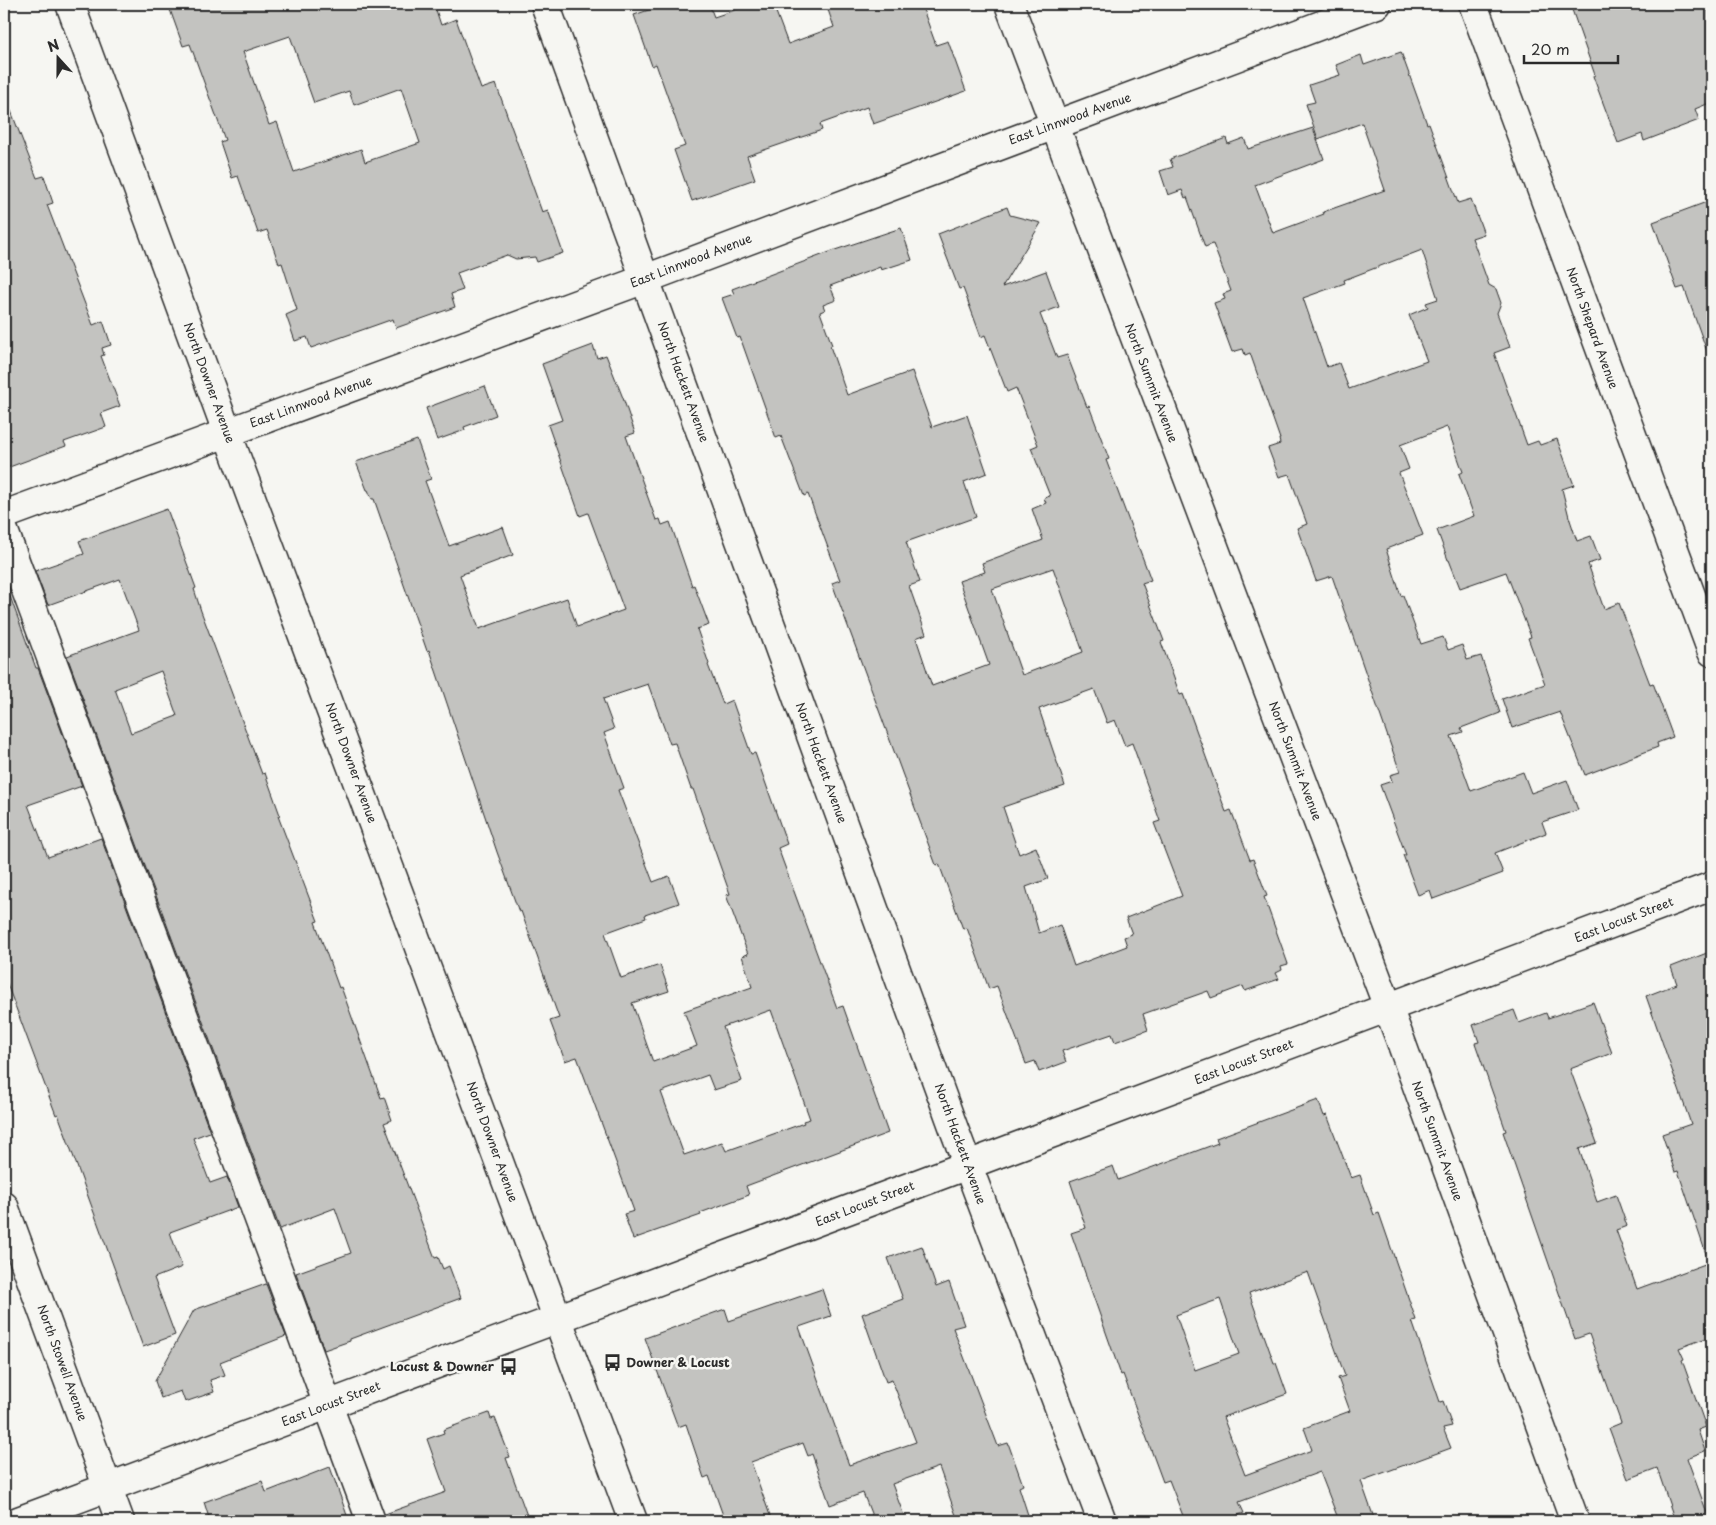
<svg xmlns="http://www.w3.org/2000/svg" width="1716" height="1525" viewBox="0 0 1716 1525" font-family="'Playpen Sans',sans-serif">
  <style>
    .building { fill: #c3c3c0; stroke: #2b2b2b; fill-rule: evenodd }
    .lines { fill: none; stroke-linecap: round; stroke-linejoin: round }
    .minor-casing { stroke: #2b2b2b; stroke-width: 31 }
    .major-casing { stroke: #2b2b2b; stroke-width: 31 }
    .minor { stroke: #f6f6f2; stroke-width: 28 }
    .major { stroke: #f6f6f2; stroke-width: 28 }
    .labels { text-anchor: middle; stroke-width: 5; stroke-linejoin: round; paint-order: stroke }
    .street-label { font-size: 12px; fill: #2b2b2b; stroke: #f6f6f2 }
    .poi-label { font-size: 12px; font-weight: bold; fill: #2b2b2b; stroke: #f6f6f2; text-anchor: start }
  </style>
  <rect width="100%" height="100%" fill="#f6f6f2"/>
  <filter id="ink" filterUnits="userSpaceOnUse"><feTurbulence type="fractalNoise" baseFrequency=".02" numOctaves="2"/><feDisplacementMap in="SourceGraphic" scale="10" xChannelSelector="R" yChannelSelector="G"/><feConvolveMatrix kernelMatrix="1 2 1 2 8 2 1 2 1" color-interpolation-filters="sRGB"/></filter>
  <g filter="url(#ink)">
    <g class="building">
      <path d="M 168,4 L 434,4 L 441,25 L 456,19 L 481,89 L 496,84 L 542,212 L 548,210 L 563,253 L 537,262 L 535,257 L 516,259 L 507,255 L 457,273 L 463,290 L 451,294 L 455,307 L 396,328 L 393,319 L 311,348 L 307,337 L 295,341 L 286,315 L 297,310 L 282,263 L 279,264 L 267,230 L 258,233 L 238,176 L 232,178 L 220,142 L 225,140 L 190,44 L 183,46 ZM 290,36 L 314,103 L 349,91 L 354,105 L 401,88 L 420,143 L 365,162 L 361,149 L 294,172 L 277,122 L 269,125 L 243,52 Z"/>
      <path d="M 666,4 L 709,4 L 714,17 L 753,4 L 773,4 L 788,44 L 834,27 L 826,4 L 921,4 L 936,45 L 948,41 L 966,91 L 873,124 L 867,107 L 820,124 L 822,130 L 747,156 L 755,179 L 692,201 L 674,150 L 685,146 L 656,64 L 652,66 L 634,15 Z"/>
      <path d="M 1570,4 L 1712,4 L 1712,102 L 1695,109 L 1699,120 L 1644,141 L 1642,134 L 1618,143 L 1593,76 L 1595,75 Z"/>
      <path d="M 1401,52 L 1427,124 L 1429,123 L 1458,203 L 1471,199 L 1484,234 L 1472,238 L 1489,285 L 1496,289 L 1501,303 L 1497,313 L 1510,347 L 1494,353 L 1527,445 L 1538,441 L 1540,445 L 1557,439 L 1574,485 L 1562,489 L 1569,517 L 1577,541 L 1591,536 L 1600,560 L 1588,564 L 1604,609 L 1619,603 L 1650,684 L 1653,683 L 1673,737 L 1657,743 L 1658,747 L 1585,775 L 1560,712 L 1512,728 L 1502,699 L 1545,684 L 1528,638 L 1531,637 L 1506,572 L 1460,588 L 1449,560 L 1448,560 L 1437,530 L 1474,516 L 1459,474 L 1463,472 L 1447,427 L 1400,445 L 1409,469 L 1399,473 L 1423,535 L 1386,549 L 1401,596 L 1403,595 L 1421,644 L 1443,637 L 1448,650 L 1462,645 L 1467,660 L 1481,656 L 1500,713 L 1461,728 L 1463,732 L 1451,736 L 1471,791 L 1523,772 L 1531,793 L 1567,780 L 1578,810 L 1542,822 L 1546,833 L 1495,853 L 1503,873 L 1433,899 L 1430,890 L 1418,895 L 1403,855 L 1406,855 L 1380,785 L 1392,781 L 1390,775 L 1400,772 L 1332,576 L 1316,581 L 1297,528 L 1307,524 L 1289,474 L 1279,477 L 1268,448 L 1280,444 L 1279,439 L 1280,439 L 1250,353 L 1245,355 L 1243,349 L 1232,352 L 1214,303 L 1225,299 L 1223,294 L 1231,291 L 1213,244 L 1205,247 L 1187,197 L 1185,198 L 1182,190 L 1168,195 L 1160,171 L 1173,167 L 1170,159 L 1226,138 L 1228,144 L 1244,138 L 1248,149 L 1313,128 L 1324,159 L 1255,185 L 1273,233 L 1324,214 L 1323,212 L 1385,190 L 1362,123 L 1318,139 L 1306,104 L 1315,102 L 1309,85 L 1340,75 L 1336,65 L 1361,55 L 1364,65 ZM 1422,250 L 1438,299 L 1426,303 L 1428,307 L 1409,315 L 1427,361 L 1349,389 L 1339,363 L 1327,367 L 1303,298 L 1345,283 L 1344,280 Z"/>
      <path d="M 4,98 L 6,98 L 37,178 L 44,176 L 53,203 L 47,205 L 93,325 L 103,321 L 111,345 L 102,348 L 104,355 L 101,356 L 120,406 L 101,413 L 106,427 L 64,442 L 66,446 L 4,469 Z"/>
      <path d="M 1712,200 L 1712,357 L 1709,357 L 1684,287 L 1677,289 L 1653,222 Z"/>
      <path d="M 1007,207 L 1010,215 L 1041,223 L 1002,287 L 1046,271 L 1059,307 L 1040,314 L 1057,358 L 1067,355 L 1087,407 L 1089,406 L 1109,459 L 1106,460 L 1151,580 L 1142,583 L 1164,641 L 1161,642 L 1180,695 L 1183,694 L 1226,812 L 1231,810 L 1250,860 L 1253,859 L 1267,896 L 1264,897 L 1288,964 L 1281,966 L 1282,970 L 1276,973 L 1279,979 L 1245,991 L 1243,986 L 1211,998 L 1208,991 L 1143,1014 L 1148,1030 L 1115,1042 L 1112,1034 L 1062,1051 L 1066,1062 L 1039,1072 L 1035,1061 L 1026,1064 L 997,986 L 989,989 L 967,928 L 963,929 L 939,864 L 936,865 L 832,583 L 840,580 L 808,494 L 804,496 L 781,436 L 776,438 L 740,337 L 737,338 L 722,298 L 734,294 L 732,289 L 835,250 L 901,228 L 912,260 L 881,270 L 880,267 L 830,286 L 836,300 L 823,305 L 825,310 L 820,312 L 832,345 L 830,346 L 847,395 L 912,371 L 932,427 L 967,415 L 987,473 L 964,482 L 976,517 L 906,542 L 920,582 L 909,586 L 926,634 L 916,638 L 932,686 L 989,665 L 959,581 L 985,572 L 982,563 L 1043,540 L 1032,509 L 1046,503 L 1044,498 L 1050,496 L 1031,448 L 1038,445 L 1016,388 L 1007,392 L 985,335 L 981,337 L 963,288 L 959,289 L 938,234 ZM 1053,568 L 1083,652 L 1022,675 L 992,589 ZM 1094,689 L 1107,723 L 1115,720 L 1125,746 L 1132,743 L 1160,821 L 1154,823 L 1182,896 L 1126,918 L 1132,934 L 1124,937 L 1127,946 L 1074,966 L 1060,925 L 1039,933 L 1026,887 L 1048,879 L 1036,847 L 1019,854 L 1003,807 L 1065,786 L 1039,709 Z"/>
      <path d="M 593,345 L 597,358 L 606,355 L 623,398 L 635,433 L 626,436 L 656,520 L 660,519 L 662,525 L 670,522 L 692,586 L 694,585 L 709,625 L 697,629 L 709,664 L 708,665 L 723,704 L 732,700 L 751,754 L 755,753 L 787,844 L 778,848 L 837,1008 L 843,1006 L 888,1133 L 746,1186 L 749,1195 L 700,1213 L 701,1215 L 633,1239 L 624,1214 L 634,1211 L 577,1057 L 565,1061 L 550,1021 L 559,1018 L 521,911 L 519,912 L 497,852 L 429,650 L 427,651 L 374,499 L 372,499 L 368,490 L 367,490 L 356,462 L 417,440 L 431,479 L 425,481 L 449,546 L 503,527 L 513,555 L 460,575 L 479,629 L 567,598 L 577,627 L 624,610 L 588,513 L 580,516 L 548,425 L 562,420 L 542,364 ZM 648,684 L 670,744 L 675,743 L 691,789 L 693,789 L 730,894 L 726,895 L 748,954 L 742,956 L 752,987 L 684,1011 L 697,1046 L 653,1062 L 632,1003 L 669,991 L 660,965 L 621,978 L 605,933 L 646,918 L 645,915 L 679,903 L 669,876 L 653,882 L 618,790 L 624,788 L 604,733 L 614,729 L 603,699 ZM 771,1010 L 810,1119 L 803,1121 L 804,1123 L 726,1151 L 722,1142 L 684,1155 L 661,1092 L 708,1075 L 714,1090 L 742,1081 L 723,1027 Z"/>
      <path d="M 485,386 L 496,415 L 464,427 L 465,430 L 437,440 L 426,408 Z"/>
      <path d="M 167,509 L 196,588 L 194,589 L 201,611 L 262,774 L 265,773 L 280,815 L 278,816 L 318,921 L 315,922 L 339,988 L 341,987 L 381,1098 L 384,1097 L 392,1120 L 384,1123 L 435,1258 L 438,1257 L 443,1269 L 449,1266 L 461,1298 L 350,1339 L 350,1341 L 324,1350 L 296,1273 L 351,1253 L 335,1208 L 280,1229 L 67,656 L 139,630 L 120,579 L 48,605 L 35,571 L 84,554 L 79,541 ZM 161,671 L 177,716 L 131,733 L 115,689 Z"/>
      <path d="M 7,588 L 36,668 L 38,668 L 82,786 L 28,805 L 48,857 L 101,838 L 210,1132 L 193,1138 L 210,1183 L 227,1177 L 238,1207 L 170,1232 L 182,1267 L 154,1278 L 175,1335 L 143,1347 L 58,1114 L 56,1115 L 4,976 L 4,589 Z"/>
      <path d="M 1712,951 L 1712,1259 L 1708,1260 L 1678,1171 L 1675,1172 L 1662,1134 L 1691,1124 L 1646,996 L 1677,984 L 1671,967 Z"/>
      <path d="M 1593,1002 L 1612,1053 L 1570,1069 L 1597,1143 L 1579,1149 L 1597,1202 L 1616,1195 L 1627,1226 L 1616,1230 L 1637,1289 L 1705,1264 L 1712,1283 L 1712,1336 L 1679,1348 L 1684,1359 L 1682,1360 L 1706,1427 L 1698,1430 L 1705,1451 L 1687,1458 L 1710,1521 L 1675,1521 L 1657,1468 L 1628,1479 L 1609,1428 L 1621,1423 L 1589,1334 L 1575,1339 L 1503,1132 L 1506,1131 L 1475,1043 L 1479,1042 L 1473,1025 L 1514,1010 L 1519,1023 L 1546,1013 L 1548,1018 Z"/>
      <path d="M 1318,1100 L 1324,1116 L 1327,1115 L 1351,1178 L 1360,1175 L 1374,1215 L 1379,1213 L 1416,1320 L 1412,1321 L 1440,1402 L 1443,1401 L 1452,1426 L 1443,1428 L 1451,1448 L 1361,1481 L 1375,1521 L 1339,1521 L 1320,1472 L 1239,1502 L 1244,1513 L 1222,1521 L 1185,1521 L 1169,1480 L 1163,1482 L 1123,1374 L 1121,1375 L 1071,1233 L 1086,1228 L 1070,1181 L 1113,1166 L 1118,1180 L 1218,1143 L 1216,1138 ZM 1308,1272 L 1345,1376 L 1338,1378 L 1350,1411 L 1304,1428 L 1312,1450 L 1245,1475 L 1223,1417 L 1287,1394 L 1276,1363 L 1274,1363 L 1249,1293 ZM 1220,1299 L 1239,1354 L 1195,1370 L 1176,1315 Z"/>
      <path d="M 922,1246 L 936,1287 L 949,1282 L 964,1325 L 953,1328 L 998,1446 L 1008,1443 L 1023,1485 L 1019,1487 L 1030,1521 L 958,1521 L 939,1467 L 892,1484 L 906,1521 L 874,1521 L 863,1493 L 830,1505 L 812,1454 L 808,1456 L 803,1443 L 751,1462 L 772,1521 L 725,1521 L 709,1476 L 704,1478 L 686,1424 L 678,1427 L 645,1338 L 725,1309 L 729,1321 L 822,1289 L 831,1316 L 799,1327 L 849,1465 L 916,1442 L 892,1380 L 886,1382 L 862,1314 L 903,1299 L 888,1258 Z"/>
      <path d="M 266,1284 L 286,1336 L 220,1362 L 225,1375 L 210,1380 L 214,1392 L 185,1402 L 181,1391 L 161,1398 L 155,1381 L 194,1310 Z"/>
      <path d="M 489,1413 L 491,1419 L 495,1418 L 510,1457 L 506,1458 L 529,1521 L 386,1521 L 385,1514 L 446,1492 L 427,1439 L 444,1433 L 443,1430 Z"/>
      <path d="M 330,1467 L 349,1521 L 210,1521 L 204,1502 L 262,1481 L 266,1492 Z"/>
    </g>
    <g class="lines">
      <defs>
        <g id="minor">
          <path d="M 70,4 L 238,462 L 633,1521"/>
          <path d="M 545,4 L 954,1129 L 1102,1521"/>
          <path d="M 1009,4 L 1400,1039 L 1575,1521"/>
          <path d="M 1473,4 L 1712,652"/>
          <path d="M 4,515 L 645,279 L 1377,4"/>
          <path d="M 4,531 L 371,1521"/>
          <path d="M 4,1206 L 120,1521"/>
        </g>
        <path id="major" d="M 18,1521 L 1712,886"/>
      </defs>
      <use href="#minor" class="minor-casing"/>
      <use href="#major" class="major-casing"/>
      <use href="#minor" class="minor"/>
      <use href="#major" class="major"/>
    </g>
  </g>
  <defs>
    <symbol id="bus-bare" viewBox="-9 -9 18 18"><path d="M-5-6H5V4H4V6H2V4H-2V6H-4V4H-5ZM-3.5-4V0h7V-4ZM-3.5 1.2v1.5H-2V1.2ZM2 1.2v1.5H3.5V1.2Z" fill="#2b2b2b" stroke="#f6f6f2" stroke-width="2.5" paint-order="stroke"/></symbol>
  </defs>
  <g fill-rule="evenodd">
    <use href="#bus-bare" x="600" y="1350" width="25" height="25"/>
    <use href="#bus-bare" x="496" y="1354" width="25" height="25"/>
  </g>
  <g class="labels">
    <g class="street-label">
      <text transform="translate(1070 119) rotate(-20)" y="4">East Linnwood Avenue</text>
      <text transform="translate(691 261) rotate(-21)" y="4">East Linnwood Avenue</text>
      <text transform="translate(1592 328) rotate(70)" y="4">North Shepard Avenue</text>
      <text transform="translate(683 382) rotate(70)" y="4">North Hackett Avenue</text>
      <text transform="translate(209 383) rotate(70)" y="4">North Downer Avenue</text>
      <text transform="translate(1151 383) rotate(69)" y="4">North Summit Avenue</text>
      <text transform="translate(311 402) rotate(-20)" y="4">East Linnwood Avenue</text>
      <text transform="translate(1295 761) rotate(69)" y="4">North Summit Avenue</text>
      <text transform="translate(351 763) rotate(70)" y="4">North Downer Avenue</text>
      <text transform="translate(821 763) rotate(70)" y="4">North Hackett Avenue</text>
      <text transform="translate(1624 920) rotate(-21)" y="4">East Locust Street</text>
      <text transform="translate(1244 1062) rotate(-21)" y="4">East Locust Street</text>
      <text transform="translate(1437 1141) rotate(70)" y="4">North Summit Avenue</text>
      <text transform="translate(492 1142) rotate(70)" y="4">North Downer Avenue</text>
      <text transform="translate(960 1144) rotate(70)" y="4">North Hackett Avenue</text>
      <text transform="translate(865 1204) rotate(-21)" y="4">East Locust Street</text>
      <text transform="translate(62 1363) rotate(70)" y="4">North Stowell Avenue</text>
      <text transform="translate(331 1404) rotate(-21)" y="4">East Locust Street</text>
    </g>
    <g class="poi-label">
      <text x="626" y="1367">Downer &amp; Locust</text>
      <text x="494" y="1371" text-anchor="end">Locust &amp; Downer</text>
    </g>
  </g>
  <rect width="1716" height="1525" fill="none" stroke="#f6f6f2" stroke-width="20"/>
  <rect x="10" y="10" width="1696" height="1505" fill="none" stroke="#2b2b2b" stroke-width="2" filter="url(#ink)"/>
  <g transform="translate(58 58) rotate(339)" stroke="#f6f6f2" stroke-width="4" paint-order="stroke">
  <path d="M0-4L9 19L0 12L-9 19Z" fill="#2b2b2b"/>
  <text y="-8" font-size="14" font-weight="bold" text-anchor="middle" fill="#2b2b2b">N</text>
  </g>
  <path d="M1524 55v8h94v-8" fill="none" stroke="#2b2b2b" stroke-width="2.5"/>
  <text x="1531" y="55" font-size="15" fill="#2b2b2b" stroke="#f6f6f2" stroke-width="4" paint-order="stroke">20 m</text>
</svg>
